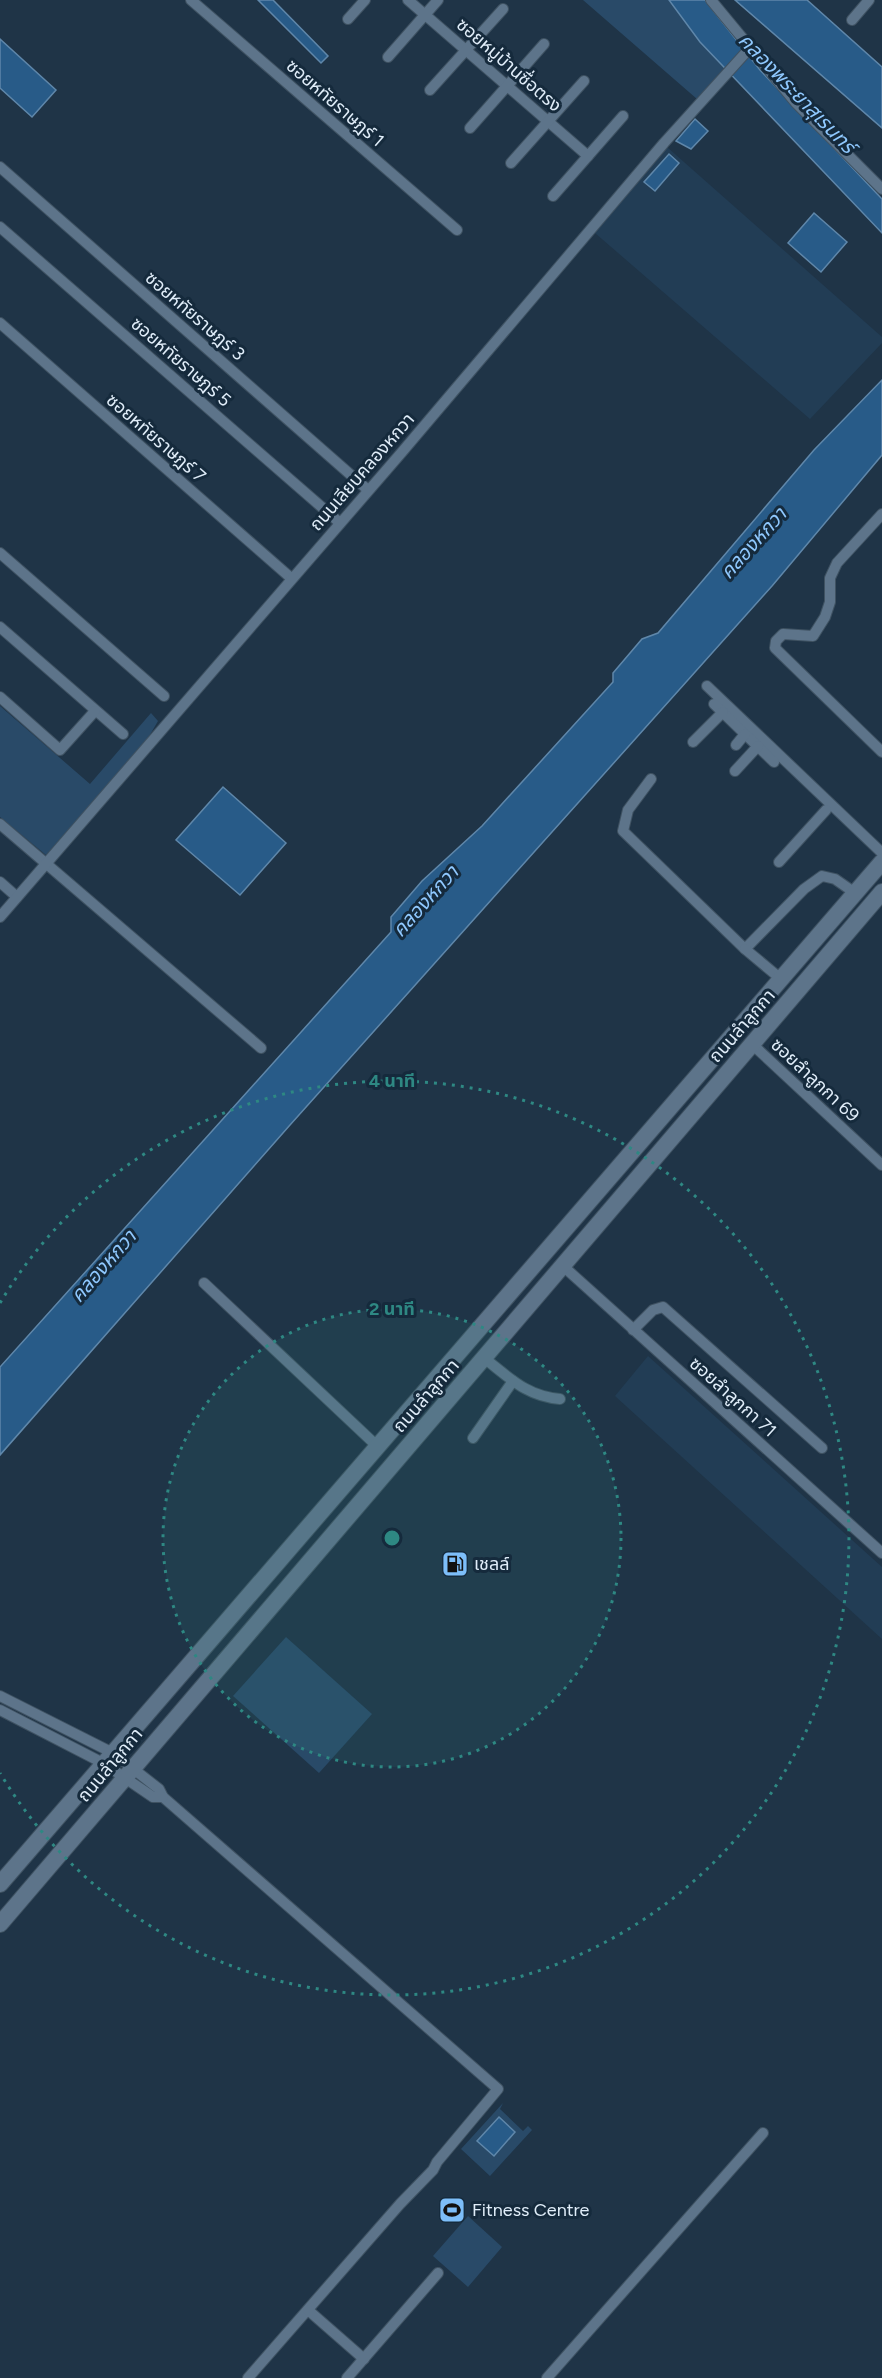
<svg xmlns="http://www.w3.org/2000/svg" width="882" height="2378" viewBox="0 0 882 2378" font-family="Figtree,'Noto Sans Thai',sans-serif">
  <style>
    .built { fill: #223d55 }
    .green { fill: #294a68 }
    .water { fill: #285b88; stroke: #5f87aa; stroke-width: 1.5 }
    .lines { fill: none; stroke-linecap: round; stroke-linejoin: round }
    .minor-casing { stroke: #3f5262; stroke-width: 12 }
    .secondary-casing { stroke: #3f5262; stroke-width: 18 }
    .minor { stroke: #5d748a; stroke-width: 10 }
    .secondary { stroke: #5d748a; stroke-width: 16 }
    .ring { fill: none; stroke: #2e8883; stroke-width: 3; stroke-dasharray: 3 6 }
    .labels { text-anchor: middle; stroke-width: 6; stroke-linejoin: round; paint-order: stroke }
    .street-label { font-size: 18px; fill: #e0edf9; stroke: #152a3c }
    .poi-label { font-size: 18px; fill: #e0edf9; stroke: #152a3c; text-anchor: start }
    .water-label { font-size: 20px; font-style: italic; fill: #8fc8fe; stroke: #152a3c }
    .centre { fill: #2e8883; stroke: #152a3c; stroke-width: 3 }
    .ring-label { font-size: 18px; text-anchor: middle; font-weight: bold; fill: #2e8883; stroke: #152a3c; stroke-width: 6; stroke-linejoin: round; paint-order: stroke }
  </style>
  <rect width="100%" height="100%" fill="#1f3447"/>
  <g class="built">
    <path d="M 667,147 L 882,337 L 882,343 L 810,419 L 595,233 Z"/>
    <path d="M 648,1356 L 882,1567 L 882,1639 L 615,1396 Z"/>
  </g>
  <g class="green">
    <path d="M 583,0 L 669,0 L 700,42 L 724,68 L 697,99 Z"/>
    <path d="M 0,706 L 90,784 L 151,713 L 158,721 L 147,740 L 46,855 L 0,817 Z"/>
    <path d="M 286,1637 L 372,1714 L 319,1773 L 233,1696 Z"/>
    <path d="M 503,2103 L 500,2109 L 523,2131 L 528,2126 L 532,2130 L 490,2176 L 461,2149 Z"/>
    <path d="M 468,2216 L 502,2247 L 468,2287 L 433,2256 Z"/>
  </g>
  <g class="water">
    <path d="M 258,0 L 273,0 L 328,56 L 321,63 Z"/>
    <path d="M 669,0 L 705,0 L 760,70 L 882,199 L 882,233 L 700,42 Z"/>
    <path d="M 735,0 L 807,0 L 882,67 L 882,128 Z"/>
    <path d="M 0,39 L 56,90 L 32,117 L 0,88 Z"/>
    <path d="M 695,119 L 708,131 L 691,149 L 676,141 Z"/>
    <path d="M 669,154 L 679,163 L 655,191 L 644,182 Z"/>
    <path d="M 814,213 L 847,242 L 821,272 L 788,243 Z"/>
    <path d="M 882,380 L 882,455 L 772,586 L 290,1125 L 0,1455 L 0,1367 L 391,932 L 391,917 L 422,881 L 482,826 L 613,682 L 613,673 L 642,639 L 658,633 L 814,450 Z"/>
    <path d="M 223,787 L 286,843 L 240,895 L 176,840 Z"/>
    <path d="M 499,2117 L 515,2132 L 494,2156 L 477,2141 Z"/>
  </g>
  <g class="lines">
    <defs>
      <g id="minor">
        <path d="M 191,0 L 457,230"/>
        <path d="M 408,0 L 588,156"/>
        <path d="M 711,0 L 796,103 L 882,189"/>
        <path d="M 348,19 L 365,0"/>
        <path d="M 852,20 L 869,0"/>
        <path d="M 388,57 L 438,0"/>
        <path d="M 430,90 L 503,9"/>
        <path d="M 470,128 L 544,44"/>
        <path d="M 511,163 L 584,81"/>
        <path d="M 0,167 L 368,490"/>
        <path d="M 553,196 L 623,116"/>
        <path d="M 0,227 L 340,523"/>
        <path d="M 0,323 L 291,578"/>
        <path d="M 882,514 L 837,563 L 830,578 L 830,602 L 825,617 L 813,636 L 783,634 L 776,641 L 775,648 L 882,752"/>
        <path d="M 0,553 L 164,696"/>
        <path d="M 0,627 L 123,734"/>
        <path d="M 707,686 L 882,853"/>
        <path d="M 0,697 L 60,750 L 95,711"/>
        <path d="M 714,704 L 774,762"/>
        <path d="M 693,742 L 723,712"/>
        <path d="M 736,745 L 745,734"/>
        <path d="M 735,771 L 758,746"/>
        <path d="M 651,779 L 628,810 L 623,831 L 745,949 L 804,889 L 822,876 L 835,879 L 855,893"/>
        <path d="M 0,824 L 261,1048"/>
        <path d="M 779,862 L 826,810"/>
        <path d="M 0,882 L 17,897"/>
        <path d="M 0,917 L 402,452 L 664,143 L 749,49"/>
        <path d="M 745,949 L 781,979"/>
        <path d="M 752,1044 L 882,1165"/>
        <path d="M 563,1266 L 882,1553"/>
        <path d="M 204,1283 L 377,1446"/>
        <path d="M 633,1330 L 653,1310 L 663,1307 L 822,1448"/>
        <path d="M 484,1358 C 510,1378 526,1396 560,1399"/>
        <path d="M 473,1438 L 513,1381"/>
        <path d="M 0,1696 L 113,1753 L 159,1789 L 163,1797 L 498,2089 L 437,2162 L 433,2170 L 400,2204 L 248,2378"/>
        <path d="M 0,1710 L 103,1763 L 153,1797 L 163,1797"/>
        <path d="M 308,2310 L 364,2359"/>
        <path d="M 347,2378 L 438,2273"/>
        <path d="M 547,2378 L 763,2133"/>
      </g>
      <g id="secondary">
        <path d="M 0,1884 L 882,862"/>
        <path d="M 0,1924 L 882,892"/>
      </g>
    </defs>
    <use href="#minor" class="minor-casing"/>
    <use href="#secondary" class="secondary-casing"/>
    <use href="#minor" class="minor"/>
    <use href="#secondary" class="secondary"/>
  </g>
  <circle cx="392" cy="1538" r="229" fill="#2e8883" fill-opacity=".12"/>
  <g class="ring">
    <circle cx="392" cy="1538" r="229"/>
    <path d="M0 1303A457 457 0 1 1 0 1773"/>
  </g>
  <defs>
    <symbol id="fuel-square" viewBox="-11 -11 22 22"><rect x="-9" y="-9" width="18" height="18" rx="4" fill="#7dbef9" stroke="#152a3c"/><path d="M-5.5-6h7V0h2V4h1.3V-2.5L3-4.5l.8-.8L6-3V5H2.5V1h-1V6h-7ZM-4.2-4.7v3.2H.2V-4.7Z" fill="#111"/></symbol>
    <symbol id="stadium-square" viewBox="-11 -11 22 22"><rect x="-9" y="-9" width="18" height="18" rx="4" fill="#7dbef9" stroke="#152a3c"/><path d="M0-5a6.5 5 0 1 0 0 10a6.5 5 0 1 0 0-10ZM-3.5-1.8h7v3.6h-7Z" fill="#111"/></symbol>
  </defs>
  <g fill-rule="evenodd">
    <use href="#fuel-square" x="440" y="1549" width="30" height="30"/>
    <use href="#stadium-square" x="437" y="2195" width="30" height="30"/>
  </g>
  <g class="labels">
    <g class="street-label">
      <text transform="translate(509 65) rotate(41)" y="6">ซอยหมู่บ้านซื่อตรง</text>
      <text transform="translate(335 103) rotate(41)" y="6">ซอยหทัยราษฎร์ 1</text>
      <text transform="translate(195 316) rotate(41)" y="6">ซอยหทัยราษฎร์ 3</text>
      <text transform="translate(181 362) rotate(41)" y="6">ซอยหทัยราษฎร์ 5</text>
      <text transform="translate(156 438) rotate(41)" y="6">ซอยหทัยราษฎร์ 7</text>
      <text transform="translate(362 472) rotate(-49)" y="6">ถนนเลียบคลองหกวา</text>
      <text transform="translate(742 1026) rotate(-49)" y="6">ถนนลำลูกกา</text>
      <text transform="translate(815 1080) rotate(43)" y="6">ซอยลำลูกกา 69</text>
      <text transform="translate(426 1396) rotate(-49)" y="6">ถนนลำลูกกา</text>
      <text transform="translate(733 1397) rotate(42)" y="6">ซอยลำลูกกา 71</text>
      <text transform="translate(110 1765) rotate(-50)" y="6">ถนนลำลูกกา</text>
    </g>
    <g class="poi-label">
      <text x="474" y="1570">เชลล์</text>
      <text x="472" y="2216">Fitness Centre</text>
    </g>
    <g class="water-label">
      <text transform="translate(797 93) rotate(46)" y="7">คลองพระยาสุเรนทร์</text>
      <text transform="translate(753 543) rotate(-48)" y="7">คลองหกวา</text>
      <text transform="translate(425 901) rotate(-48)" y="7">คลองหกวา</text>
      <text transform="translate(103 1266) rotate(-49)" y="7">คลองหกวา</text>
    </g>
  </g>
  <circle cx="392" cy="1538" r="9" class="centre"/>
  <g class="ring-label">
    <text x="392" y="1087">4 นาที</text>
    <text x="392" y="1315">2 นาที</text>
  </g>
</svg>
